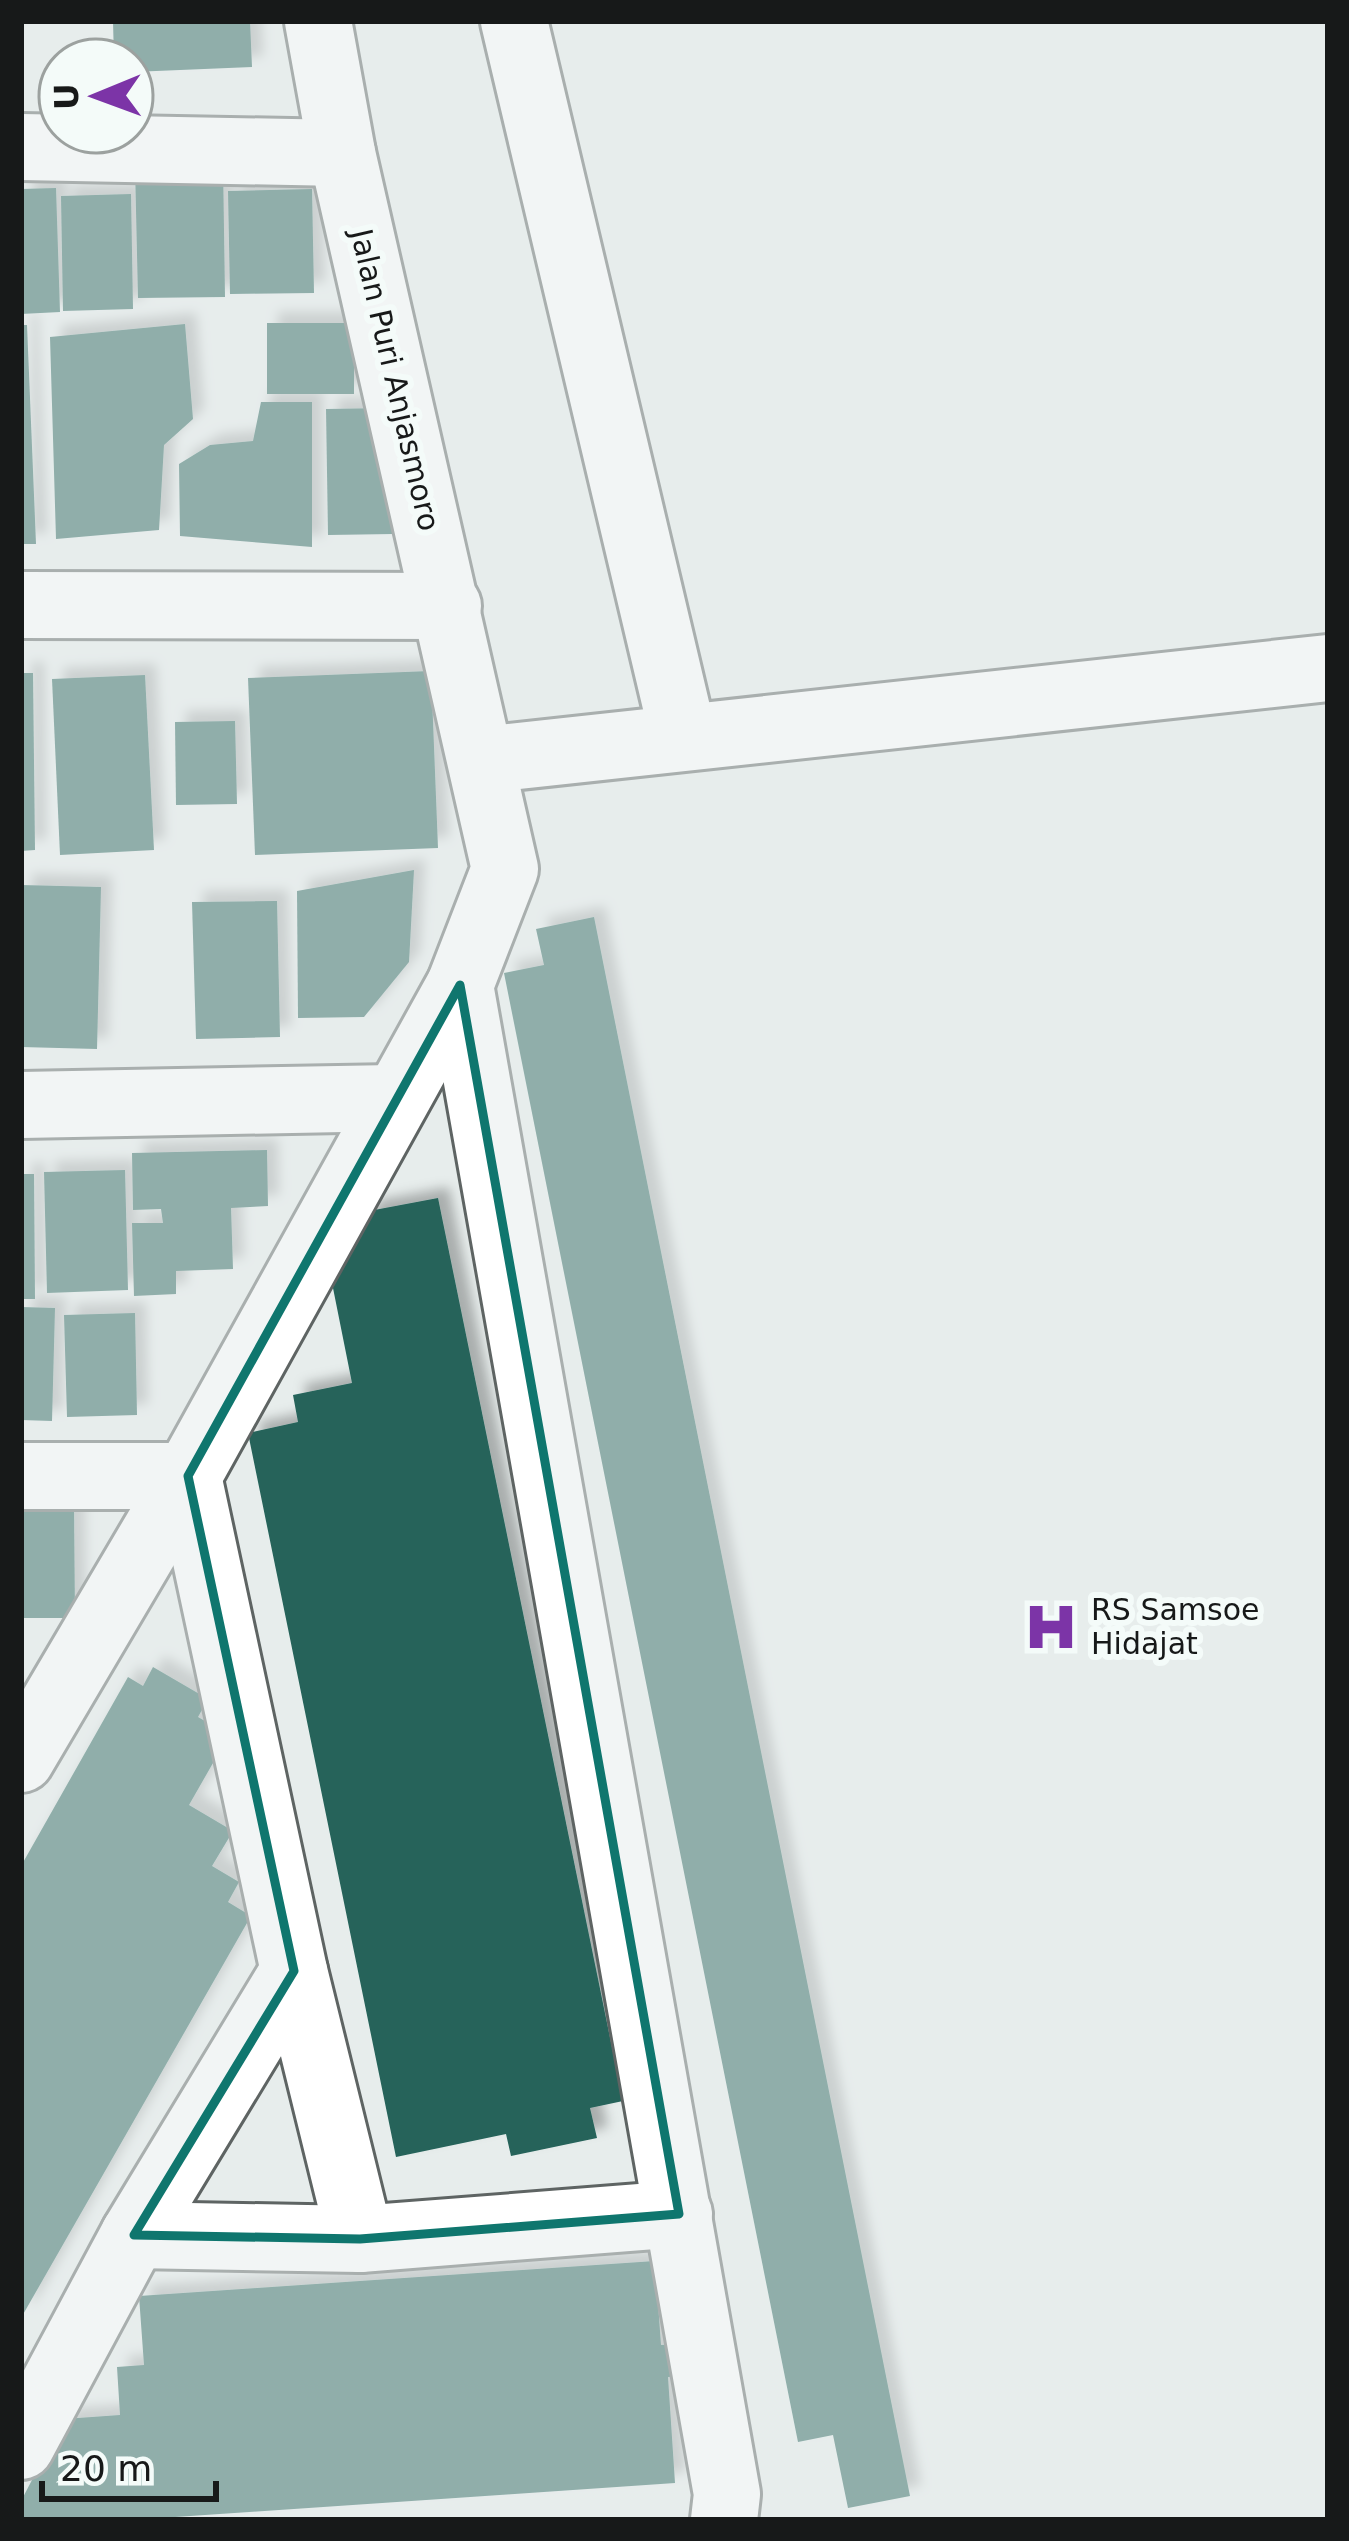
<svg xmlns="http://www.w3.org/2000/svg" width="1349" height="2541" viewBox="0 0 1349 2541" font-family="'DejaVu Sans',sans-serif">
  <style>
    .building { fill: #25635a; filter: url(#shadow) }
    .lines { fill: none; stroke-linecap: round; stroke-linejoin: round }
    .minor-casing { stroke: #5e6463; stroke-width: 72 }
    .minor { stroke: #fff; stroke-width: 66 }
    .marked { fill: none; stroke: #0f766e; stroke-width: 9; stroke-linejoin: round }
    .labels { text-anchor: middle; stroke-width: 12; stroke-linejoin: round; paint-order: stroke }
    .street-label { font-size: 30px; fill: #171919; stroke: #f4fbf9 }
    .poi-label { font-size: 30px; fill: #171919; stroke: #f4fbf9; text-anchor: start }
  </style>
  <defs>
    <filter id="shadow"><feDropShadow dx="11" dy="-11" stdDeviation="6" flood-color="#0004"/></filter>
  </defs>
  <rect width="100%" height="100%" fill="#e7edec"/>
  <g class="building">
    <path d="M 113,21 L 250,21 L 252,67 L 132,72 L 132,60 L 114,60 Z"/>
    <path d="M 223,163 L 225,297 L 138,298 L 135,166 Z"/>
    <path d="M 56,188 L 60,312 L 21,314 L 21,189 Z"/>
    <path d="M 312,189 L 314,293 L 230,294 L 228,191 Z"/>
    <path d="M 131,194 L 133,309 L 63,311 L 61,196 Z"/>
    <rect x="267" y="323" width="87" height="71"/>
    <path d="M 185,324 L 193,419 L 164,445 L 159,530 L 56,539 L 50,337 Z"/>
    <path d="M 21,325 L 27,325 L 36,544 L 21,544 Z"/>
    <path d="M 261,402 L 312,402 L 312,547 L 180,536 L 179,464 L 210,445 L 253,441 Z"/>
    <path d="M 391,408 L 393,534 L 328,535 L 326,409 Z"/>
    <path d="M 431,671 L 438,848 L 255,855 L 248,678 Z"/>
    <path d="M 21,673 L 33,673 L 35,850 L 21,851 Z"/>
    <path d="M 145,675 L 154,850 L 60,855 L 52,679 Z"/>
    <path d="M 235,721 L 237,804 L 176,805 L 175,722 Z"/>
    <path d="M 414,870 L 409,962 L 364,1017 L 298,1018 L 297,891 Z"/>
    <path d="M 21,885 L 101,887 L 97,1049 L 21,1047 Z"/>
    <path d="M 277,901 L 280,1037 L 196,1039 L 192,902 Z"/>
    <path d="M 594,917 L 910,2496 L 848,2508 L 833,2435 L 798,2442 L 504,973 L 544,965 L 536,929 Z"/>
    <path d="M 267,1150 L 268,1206 L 231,1208 L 233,1269 L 176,1271 L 176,1294 L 134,1296 L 132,1223 L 163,1223 L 161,1209 L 133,1210 L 132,1153 Z"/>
    <path d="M 125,1170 L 128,1290 L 47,1293 L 44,1172 Z"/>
    <path d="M 21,1174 L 34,1174 L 35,1299 L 21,1299 Z"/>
    <path d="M 438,1198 L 623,2101 L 590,2108 L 597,2138 L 511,2156 L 506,2134 L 396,2157 L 248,1433 L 298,1422 L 293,1395 L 352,1383 L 331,1278 L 369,1211 Z"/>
    <path d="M 21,1307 L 55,1308 L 52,1421 L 21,1420 Z"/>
    <path d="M 135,1313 L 137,1415 L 67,1417 L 64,1315 Z"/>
    <path d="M 21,1509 L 74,1509 L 75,1618 L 21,1618 Z"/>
    <path d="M 153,1667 L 208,1699 L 198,1717 L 229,1735 L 189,1805 L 233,1831 L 212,1866 L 239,1882 L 228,1902 L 251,1916 L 21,2318 L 21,1866 L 128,1677 L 143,1686 Z"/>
    <path d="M 655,2261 L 661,2345 L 683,2344 L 685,2376 L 668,2377 L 675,2483 L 131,2520 L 22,2520 L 21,2501 L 64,2419 L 120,2415 L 117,2367 L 144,2365 L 139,2296 Z"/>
  </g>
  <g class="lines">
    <defs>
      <g id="minor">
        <path d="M 514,21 L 683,735"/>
        <path d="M 21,147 L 342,153"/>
        <path d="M 21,605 L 448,606"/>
        <path d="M 482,760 L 1328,668"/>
        <path d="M 460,985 L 727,2494 L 724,2520"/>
        <path d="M 21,1105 L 394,1098"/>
        <path d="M 21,1476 L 188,1476 L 294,1971 L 360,2239"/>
        <path d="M 21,1759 L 188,1476 L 460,985 L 505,869 L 342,153 L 318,21"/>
        <path d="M 134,2235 L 360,2239 L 679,2214"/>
        <path d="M 21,2446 L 134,2235 L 294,1971"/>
      </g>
    </defs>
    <use href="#minor" class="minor-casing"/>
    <use href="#minor" class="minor"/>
  </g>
  <path d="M0 0H1349V2541H0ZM 460,985 L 679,2214 L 360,2239 L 134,2235 L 294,1971 L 188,1476 Z" fill="#e7edec" fill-opacity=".55" fill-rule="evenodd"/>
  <path class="marked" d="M 460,985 L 679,2214 L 360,2239 L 134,2235 L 294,1971 L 188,1476 Z"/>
  <defs>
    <symbol id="hospital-bare" viewBox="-9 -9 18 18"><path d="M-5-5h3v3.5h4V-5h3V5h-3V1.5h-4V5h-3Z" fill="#7c34a7" stroke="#f4fbf9" stroke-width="2.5" paint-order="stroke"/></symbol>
  </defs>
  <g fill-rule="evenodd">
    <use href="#hospital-bare" x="1013" y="1589" width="76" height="76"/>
  </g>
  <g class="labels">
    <g class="street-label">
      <text transform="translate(395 380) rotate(77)" y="10">Jalan Puri Anjasmoro</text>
    </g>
    <g class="poi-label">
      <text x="1091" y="1620">RS Samsoe<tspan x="1091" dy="34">Hidajat</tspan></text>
    </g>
  </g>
  <rect width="1349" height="2541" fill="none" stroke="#171919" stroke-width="48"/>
  <g transform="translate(96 96) rotate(269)"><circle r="57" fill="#f4fbf9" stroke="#9ca19f" stroke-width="3"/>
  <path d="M0-9L21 45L0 30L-21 45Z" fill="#7c34a7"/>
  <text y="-18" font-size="33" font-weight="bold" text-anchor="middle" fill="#171919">U</text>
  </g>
  <path d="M42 2481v18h174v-18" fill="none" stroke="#171919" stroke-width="6"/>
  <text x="60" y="2481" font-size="36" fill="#171919" stroke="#f4fbf9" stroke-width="9" paint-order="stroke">20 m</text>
</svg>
